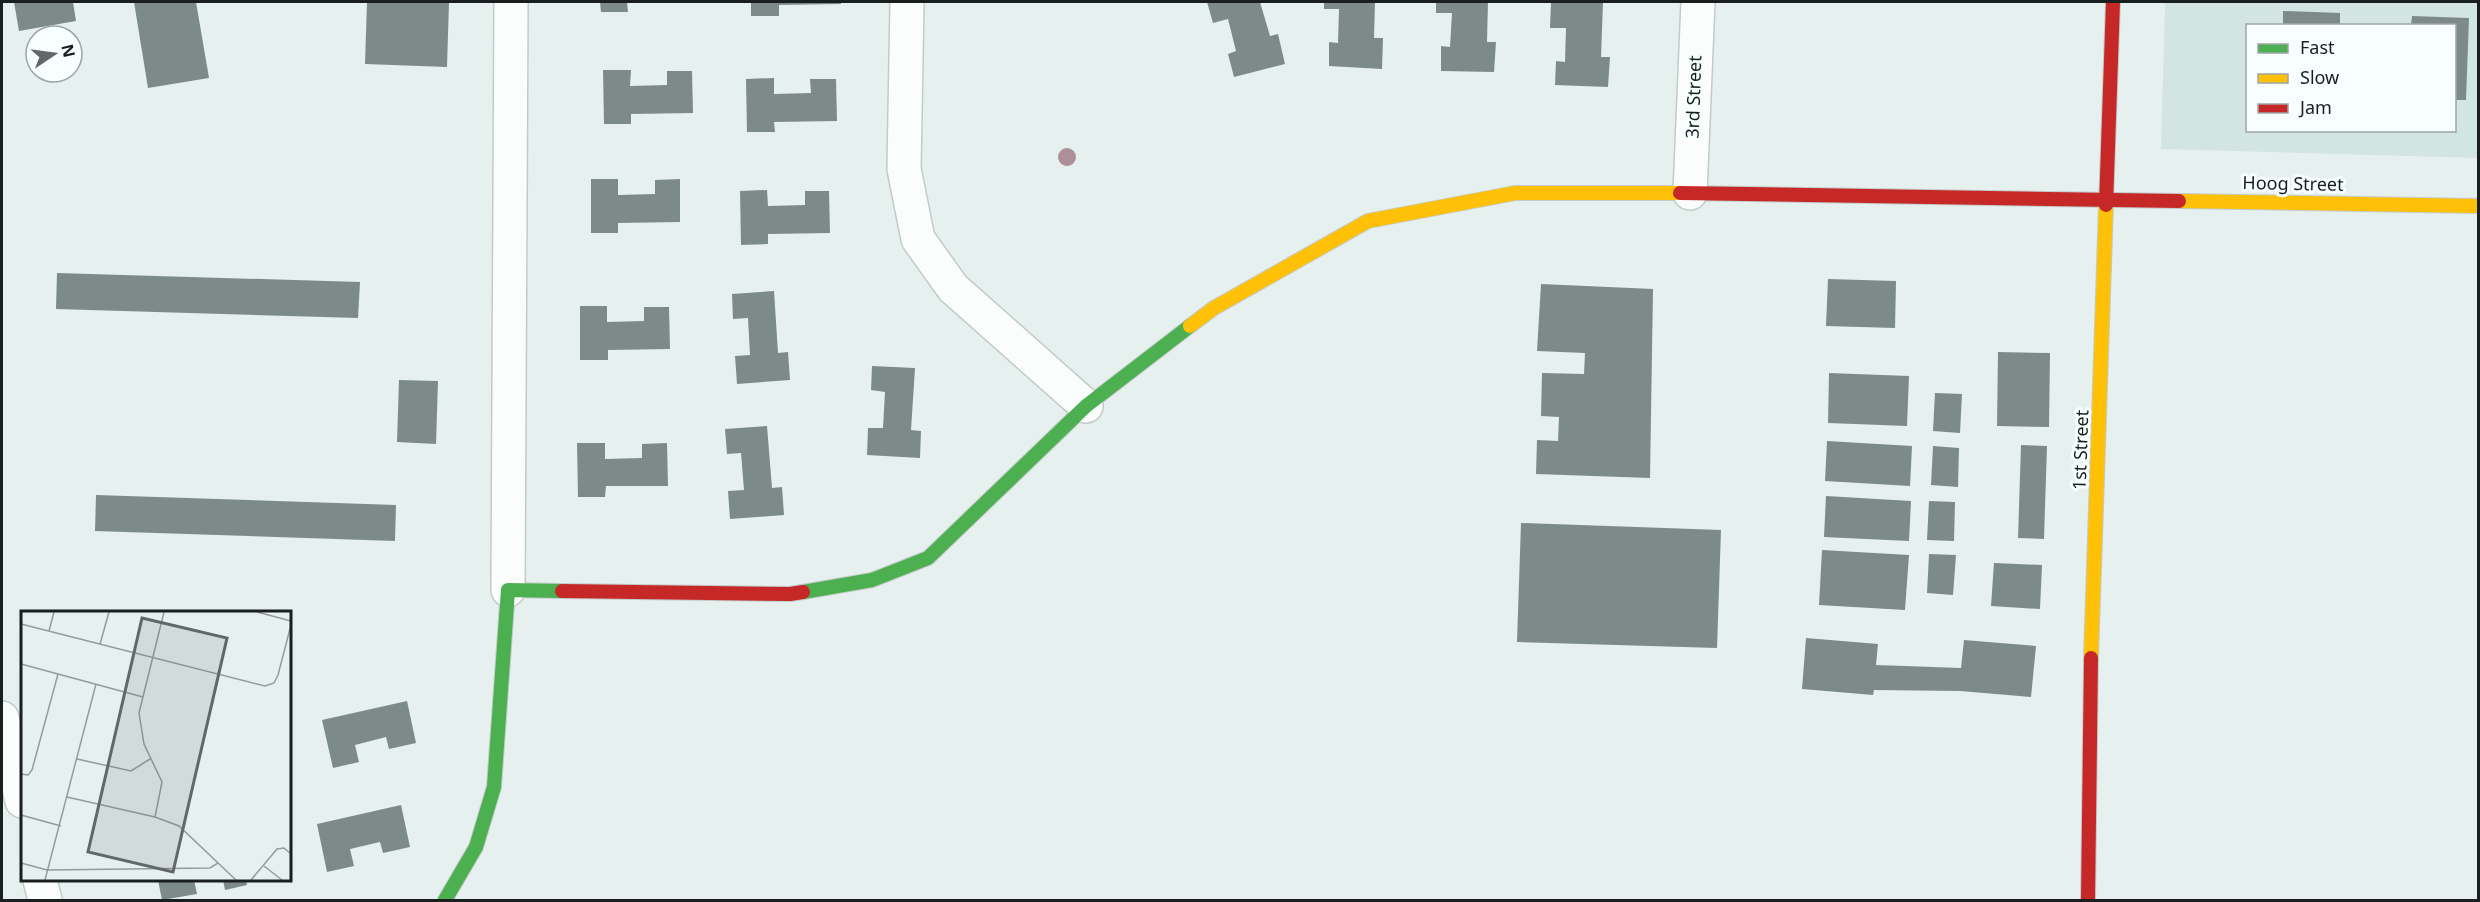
<svg xmlns="http://www.w3.org/2000/svg" width="2480" height="902" viewBox="0 0 2480 902" font-family="'Noto Sans',sans-serif">
  <style>
    .built { fill: #d2e5e3; fill-rule: evenodd }
    .building { fill: #7c8b89 }
    .lines { fill: none; stroke-linecap: round; stroke-linejoin: round }
    .street-casing { stroke: #c3cbc9; stroke-width: 36 }
    .fast-casing { stroke: #c3cbc9; stroke-width: 16 }
    .slow-casing { stroke: #c3cbc9; stroke-width: 16 }
    .jam-casing { stroke: #c3cbc9; stroke-width: 16 }
    .street { stroke: #fbfdfc; stroke-width: 33 }
    .fast { stroke: #4caf50; stroke-width: 14 }
    .slow { stroke: #ffc107; stroke-width: 14 }
    .jam { stroke: #c62828; stroke-width: 14 }
    .tree { fill: #ac8f98 }
    .labels { text-anchor: middle; stroke-width: 6; stroke-linejoin: round; paint-order: stroke }
    .street-label { font-size: 18px; fill: #191f1f; stroke: #f7fffe }
    .inset-road { fill: none; stroke: #949c9b; stroke-width: 1.5 }
    .view { fill: #616867; fill-opacity: 0.15; stroke: #616867; stroke-width: 3 }
    .inset-edge { fill: none; stroke: #191f1f; stroke-width: 3 }
  </style>
  <rect width="100%" height="100%" fill="#e6f0ee"/>
  <path class="built" d="M 2165,2 L 2478,2 L 2478,158 L 2161,149 ZM 2248,26 L 2454,26 L 2454,130 L 2248,130 Z"/>
  <g class="building">
    <path d="M 14,2 L 73,2 L 76,21 L 19,31 Z"/>
    <path d="M 134,2 L 196,2 L 209,78 L 148,88 Z"/>
    <path d="M 367,2 L 449,2 L 447,67 L 365,64 Z"/>
    <path d="M 600,2 L 627,2 L 628,12 L 601,12 Z"/>
    <path d="M 751,2 L 841,2 L 841,4 L 779,5 L 779,16 L 751,16 Z"/>
    <path d="M 1207,2 L 1260,2 L 1270,36 L 1278,34 L 1285,64 L 1234,77 L 1228,54 L 1236,51 L 1228,19 L 1213,23 Z"/>
    <path d="M 1324,2 L 1375,2 L 1374,38 L 1383,38 L 1382,69 L 1329,66 L 1329,42 L 1338,43 L 1339,9 L 1324,9 Z"/>
    <path d="M 1436,2 L 1488,2 L 1487,42 L 1496,42 L 1494,72 L 1441,71 L 1441,46 L 1450,47 L 1452,13 L 1436,13 Z"/>
    <path d="M 1551,2 L 1603,2 L 1601,57 L 1610,57 L 1608,87 L 1555,85 L 1556,61 L 1565,62 L 1566,28 L 1550,28 Z"/>
    <path d="M 2283,11 L 2340,13 L 2340,26 L 2283,26 Z"/>
    <path d="M 2412,16 L 2469,18 L 2466,100 L 2454,100 L 2454,26 L 2411,26 Z"/>
    <path d="M 603,70 L 631,70 L 630,86 L 667,85 L 667,71 L 692,71 L 693,113 L 631,114 L 631,124 L 604,124 Z"/>
    <path d="M 774,78 L 774,94 L 811,93 L 810,79 L 836,79 L 837,121 L 774,122 L 775,132 L 747,132 L 746,79 Z"/>
    <path d="M 591,179 L 618,179 L 618,195 L 655,194 L 655,180 L 680,179 L 680,222 L 618,223 L 618,233 L 591,233 Z"/>
    <path d="M 767,190 L 768,206 L 805,205 L 805,191 L 829,191 L 830,233 L 768,234 L 768,244 L 741,245 L 740,191 Z"/>
    <path d="M 57,273 L 360,282 L 358,318 L 56,309 Z"/>
    <path d="M 1828,279 L 1896,281 L 1895,328 L 1826,326 Z"/>
    <path d="M 1541,284 L 1653,289 L 1650,478 L 1536,474 L 1537,440 L 1558,441 L 1559,417 L 1541,416 L 1542,373 L 1584,374 L 1585,353 L 1537,351 Z"/>
    <path d="M 774,291 L 778,353 L 788,352 L 790,380 L 737,384 L 735,356 L 750,355 L 748,318 L 733,319 L 732,294 Z"/>
    <path d="M 580,306 L 607,306 L 607,322 L 644,321 L 644,307 L 669,307 L 670,349 L 608,350 L 608,360 L 580,360 Z"/>
    <path d="M 1998,352 L 2050,353 L 2049,427 L 1997,426 Z"/>
    <path d="M 872,366 L 915,368 L 911,430 L 921,431 L 920,458 L 867,455 L 868,428 L 883,428 L 885,392 L 871,390 Z"/>
    <path d="M 1829,373 L 1909,376 L 1907,426 L 1828,423 Z"/>
    <path d="M 399,380 L 438,381 L 436,444 L 397,442 Z"/>
    <path d="M 1935,393 L 1962,394 L 1960,433 L 1933,431 Z"/>
    <path d="M 767,426 L 772,488 L 782,487 L 784,515 L 730,519 L 728,491 L 744,490 L 741,453 L 727,454 L 725,429 Z"/>
    <path d="M 1827,441 L 1912,446 L 1910,486 L 1825,481 Z"/>
    <path d="M 577,443 L 605,443 L 605,459 L 642,458 L 642,444 L 667,443 L 668,486 L 606,486 L 605,497 L 578,497 Z"/>
    <path d="M 2021,445 L 2047,446 L 2044,539 L 2018,538 Z"/>
    <path d="M 1933,446 L 1959,448 L 1958,487 L 1931,485 Z"/>
    <path d="M 96,495 L 396,505 L 395,541 L 95,531 Z"/>
    <path d="M 1826,496 L 1911,501 L 1909,541 L 1824,537 Z"/>
    <path d="M 1929,501 L 1955,502 L 1954,541 L 1927,540 Z"/>
    <path d="M 1521,523 L 1721,530 L 1717,648 L 1517,642 Z"/>
    <path d="M 1822,550 L 1909,555 L 1905,610 L 1819,605 Z"/>
    <path d="M 1929,554 L 1956,555 L 1953,595 L 1927,593 Z"/>
    <path d="M 1994,563 L 2042,565 L 2040,609 L 1991,606 Z"/>
    <path d="M 1806,638 L 1878,644 L 1876,665 L 1961,668 L 1964,640 L 2036,646 L 2031,697 L 1960,691 L 1874,690 L 1873,695 L 1802,689 Z"/>
    <path d="M 407,701 L 416,743 L 389,749 L 386,737 L 355,745 L 359,762 L 333,768 L 322,720 Z"/>
    <path d="M 401,805 L 410,847 L 383,853 L 380,842 L 350,849 L 354,866 L 327,872 L 317,824 Z"/>
    <path d="M 158,880 L 194,880 L 197,894 L 162,900 Z"/>
    <path d="M 223,880 L 246,880 L 247,885 L 225,890 Z"/>
  </g>
  <g class="lines">
    <defs>
      <g id="street">
        <path d="M 907,2 L 904,169 L 918,239 L 953,288 L 1086,406"/>
        <path d="M 1690,193 L 1698,2"/>
        <path d="M 508,590 L 511,2"/>
        <path d="M 2,718 L 22,801"/>
        <path d="M 40,880 L 45,900"/>
      </g>
      <g id="fast">
        <path d="M 803,592 L 872,580 L 928,558 L 1086,406 L 1190,326"/>
        <path d="M 445,900 L 476,847 L 494,787 L 508,590 L 562,591"/>
      </g>
      <g id="slow">
        <path d="M 2179,201 L 2478,206"/>
        <path d="M 1190,326 L 1214,308 L 1368,221 L 1515,193 L 1680,193"/>
        <path d="M 2091,658 L 2106,205"/>
      </g>
      <g id="jam">
        <path d="M 1680,193 L 2179,201"/>
        <path d="M 2106,205 L 2113,2"/>
        <path d="M 562,591 L 790,594 L 803,592"/>
        <path d="M 2088,900 L 2091,658"/>
      </g>
    </defs>
    <use href="#street" class="street-casing"/>
    <use href="#fast" class="fast-casing"/>
    <use href="#slow" class="slow-casing"/>
    <use href="#jam" class="jam-casing"/>
    <use href="#street" class="street"/>
    <use href="#fast" class="fast"/>
    <use href="#slow" class="slow"/>
    <use href="#jam" class="jam"/>
  </g>
  <circle class="tree" cx="1067" cy="157" r="9"/>
  <g class="labels">
    <g class="street-label">
      <text transform="translate(1694 97) rotate(-88)" y="6">3rd Street</text>
      <text transform="translate(2293 184) rotate(1)" y="6">Hoog Street</text>
      <text transform="translate(2081 450) rotate(-88)" y="6">1st Street</text>
    </g>
  </g>
  <g transform="translate(21 611)">
    <rect width="270" height="270" fill="#e6f0ee"/>
    <path class="inset-road" d="M 143,1 L 118,102 L 123,133 L 141,171 L 134,206 L 158,215 L 215,269M 236,1 L 270,10M 0,13 L 244,75 L 253,72 L 257,64 L 270,14M 28,20 L 33,1M 79,33 L 88,1M 0,53 L 122,86M 56,148 L 110,160 L 129,148M 0,163 L 7,164 L 11,159 L 37,63M 46,186 L 134,206M 0,204 L 40,215M 0,252 L 26,259 L 189,257 L 197,252M 243,255 L 261,269M 24,269 L 75,73M 230,269 L 256,238 L 263,237 L 270,243"/>
    <path class="view" d="M 121,7 L 206,27 L 152,261 L 67,241 Z"/>
    <rect width="270" height="270" class="inset-edge"/>
  </g>
  <rect width="2480" height="902" fill="none" stroke="#191f1f" stroke-width="6"/>
  <rect x="2246" y="24" width="210" height="108" fill="#f7fffe" stroke="#9ea5a5" stroke-width="1.5"/>
  <rect x="2258" y="44" width="30" height="9" fill="#4caf50" stroke="#9ea5a5" stroke-width="1.5"/>
  <text x="2300" y="54" font-size="18" fill="#191f1f">Fast</text>
  <rect x="2258" y="74" width="30" height="9" fill="#ffc107" stroke="#9ea5a5" stroke-width="1.5"/>
  <text x="2300" y="84" font-size="18" fill="#191f1f">Slow</text>
  <rect x="2258" y="104" width="30" height="9" fill="#c62828" stroke="#9ea5a5" stroke-width="1.5"/>
  <text x="2300" y="114" font-size="18" fill="#191f1f">Jam</text>
  <g transform="translate(54 54) rotate(77)"><circle r="28" fill="#f7fffe" stroke="#9ea5a5" stroke-width="1.5"/>
  <path d="M0-4.5L10 22L0 15L-10 22Z" fill="#616867"/>
  <text y="-9" font-size="16" font-weight="bold" text-anchor="middle" fill="#191f1f">N</text>
  </g>
</svg>
